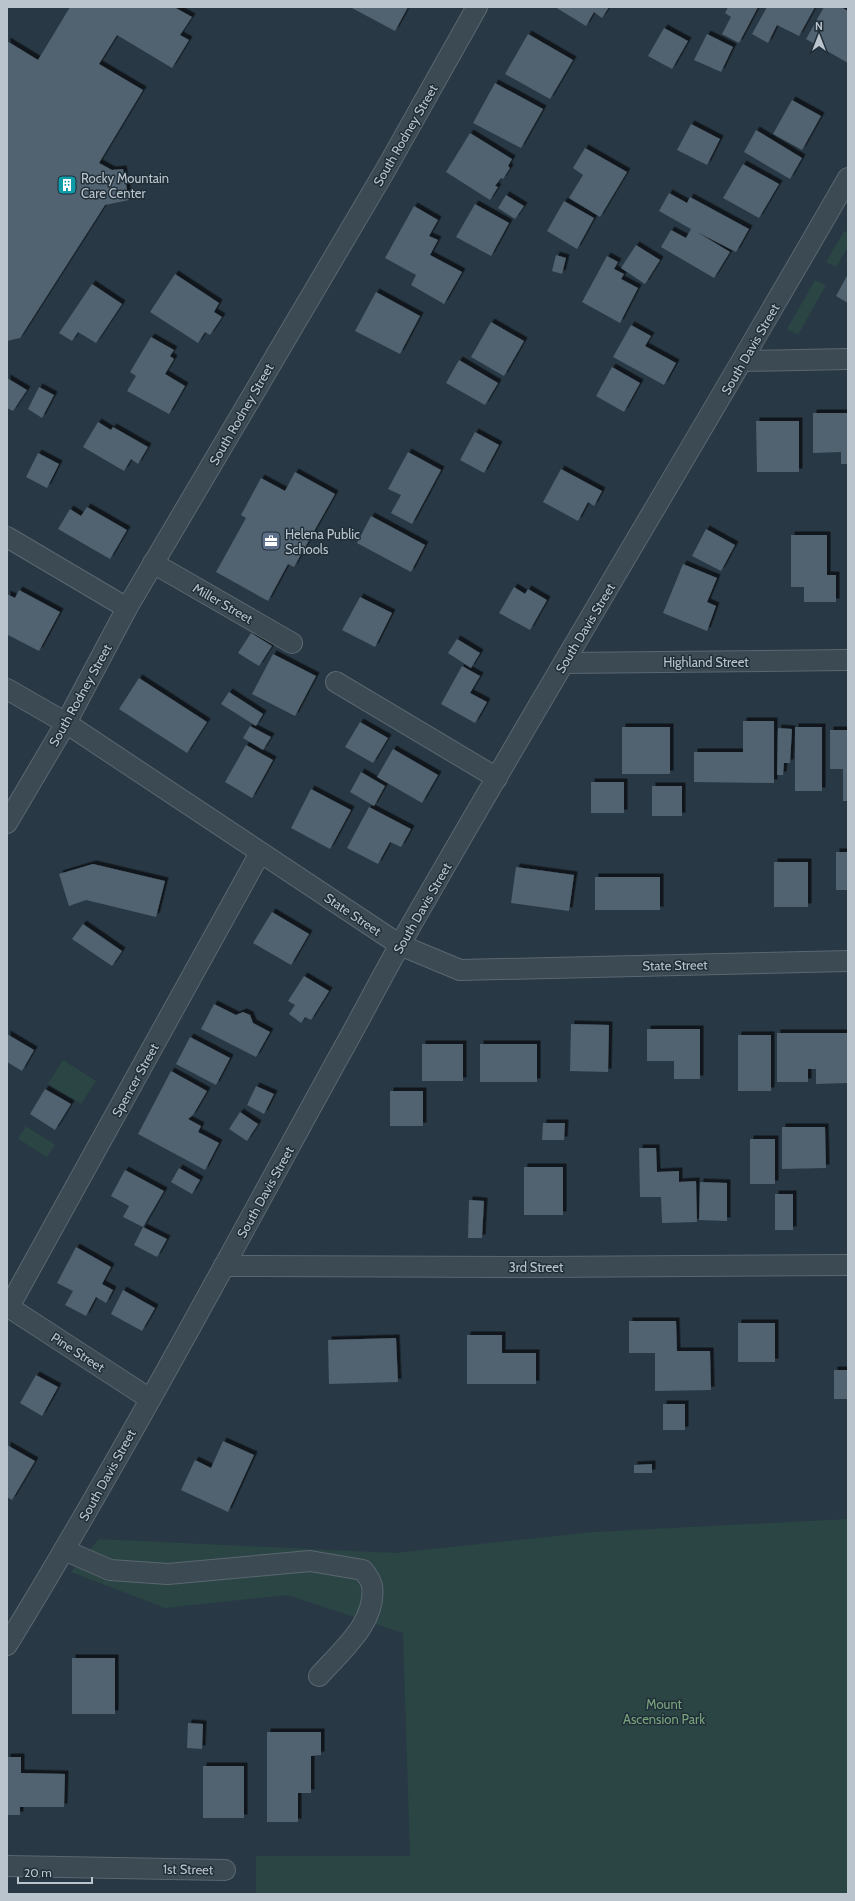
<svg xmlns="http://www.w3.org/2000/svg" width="855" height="1901" viewBox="0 0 855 1901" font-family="Cabin,sans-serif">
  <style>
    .green { fill: #2a4544 }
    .building { fill: #51626f; filter: url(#shadow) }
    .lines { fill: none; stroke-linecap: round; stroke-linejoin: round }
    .minor-casing { stroke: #5b6771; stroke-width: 22 }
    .minor { stroke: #3c4a54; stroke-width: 20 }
    .labels { text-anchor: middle; stroke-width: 3; stroke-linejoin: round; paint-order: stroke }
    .street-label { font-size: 13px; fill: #bac4cd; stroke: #212f39 }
    .poi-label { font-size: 13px; fill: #bac4cd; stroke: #212f39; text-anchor: start }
    .park-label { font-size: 13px; fill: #78a37b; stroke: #212f39 }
  </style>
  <defs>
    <filter id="shadow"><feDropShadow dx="3.5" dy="-3.5" stdDeviation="0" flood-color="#0009"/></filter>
  </defs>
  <rect width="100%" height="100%" fill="#283844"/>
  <g class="green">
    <path d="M 844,231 L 848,232 L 848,247 L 836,267 L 826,262 Z"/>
    <path d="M 815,280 L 826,285 L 798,335 L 787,329 Z"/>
    <path d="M 63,1060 L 96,1081 L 81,1104 L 48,1084 Z"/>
    <path d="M 26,1126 L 55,1145 L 47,1157 L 18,1139 Z"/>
    <path d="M 848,1519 L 848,1894 L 256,1894 L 256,1856 L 410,1856 L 403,1633 L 287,1595 L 165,1608 L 71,1572 L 99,1539 L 395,1553 L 594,1532 Z"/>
  </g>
  <g class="building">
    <path d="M 70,7 L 174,7 L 192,17 L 180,35 L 189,40 L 172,68 L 117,35 L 99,64 L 143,90 L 99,163 L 112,170 L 123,169 L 129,200 L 105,205 L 20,338 L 7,341 L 7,41 L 38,60 Z"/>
    <path d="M 350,7 L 408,7 L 395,31 Z"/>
    <path d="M 555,7 L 609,7 L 602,18 L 594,12 L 586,26 Z"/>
    <path d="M 728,7 L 758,7 L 739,43 L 722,34 L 731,17 L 725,13 Z"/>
    <path d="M 767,7 L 815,7 L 799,36 L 777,25 L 768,43 L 752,34 Z"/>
    <path d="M 824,7 L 841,7 L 848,11 L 848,63 L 806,39 Z"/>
    <path d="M 664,28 L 688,41 L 672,69 L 648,56 Z"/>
    <path d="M 528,34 L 573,60 L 550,99 L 505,74 Z"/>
    <path d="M 707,34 L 733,47 L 721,72 L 694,60 Z"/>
    <path d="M 495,83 L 543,109 L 521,148 L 473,123 Z"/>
    <path d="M 792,100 L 821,116 L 802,150 L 773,134 Z"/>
    <path d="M 691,124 L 720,139 L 707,165 L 677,150 Z"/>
    <path d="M 756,130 L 802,158 L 790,179 L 744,152 Z"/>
    <path d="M 470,133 L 512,159 L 508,166 L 510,168 L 503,179 L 501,178 L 495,186 L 498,187 L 490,200 L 446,172 Z"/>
    <path d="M 585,148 L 627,172 L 600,217 L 569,198 L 583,175 L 573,168 Z"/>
    <path d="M 743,164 L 779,184 L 759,218 L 723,198 Z"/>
    <path d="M 669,193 L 687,203 L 690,197 L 749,229 L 736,252 L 697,232 L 730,252 L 714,278 L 661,247 L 671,230 L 686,238 L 691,229 L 659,211 Z"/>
    <path d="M 506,195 L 524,206 L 515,219 L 498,208 Z"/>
    <path d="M 564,201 L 594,218 L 577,249 L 547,231 Z"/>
    <path d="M 475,204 L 509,223 L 491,256 L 456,237 Z"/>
    <path d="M 414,206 L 438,220 L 429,236 L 438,240 L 430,255 L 462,272 L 444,304 L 411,285 L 416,275 L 385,258 Z"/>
    <path d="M 636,245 L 660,260 L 645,284 L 621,268 Z"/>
    <path d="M 556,255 L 566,258 L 562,274 L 552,271 Z"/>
    <path d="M 607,256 L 618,262 L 614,269 L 624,274 L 621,279 L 638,288 L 620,323 L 582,302 Z"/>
    <path d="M 175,274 L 219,303 L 214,312 L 222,317 L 210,335 L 205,332 L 198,343 L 150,312 Z"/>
    <path d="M 848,274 L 848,303 L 836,296 Z"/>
    <path d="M 92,284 L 122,304 L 96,343 L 78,332 L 72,341 L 59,333 Z"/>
    <path d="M 376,292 L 420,316 L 400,354 L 355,331 Z"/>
    <path d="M 491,322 L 524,341 L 504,376 L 471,357 Z"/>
    <path d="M 631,325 L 651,336 L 645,346 L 676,363 L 664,385 L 613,357 Z"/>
    <path d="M 151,337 L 174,350 L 170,356 L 174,359 L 165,374 L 185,386 L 169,414 L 127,391 L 136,376 L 130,372 Z"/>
    <path d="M 459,360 L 498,383 L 485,405 L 446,383 Z"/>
    <path d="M 612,367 L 640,383 L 624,412 L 596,396 Z"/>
    <path d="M 7,378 L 27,390 L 13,411 L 7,408 Z"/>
    <path d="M 39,387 L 54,395 L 42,418 L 28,409 Z"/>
    <path d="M 813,413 L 848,413 L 848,464 L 841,464 L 841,452 L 813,453 Z"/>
    <path d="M 756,421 L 799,421 L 799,472 L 757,472 Z"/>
    <path d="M 98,422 L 111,430 L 113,427 L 148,447 L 138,464 L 131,459 L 124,471 L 83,447 Z"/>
    <path d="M 475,432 L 499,445 L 484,473 L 460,460 Z"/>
    <path d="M 408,452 L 441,470 L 412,524 L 391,513 L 401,495 L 388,489 Z"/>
    <path d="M 38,453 L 59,464 L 47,488 L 26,477 Z"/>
    <path d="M 561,469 L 602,491 L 594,506 L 588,502 L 578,521 L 543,502 Z"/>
    <path d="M 295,472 L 335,494 L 294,567 L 288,564 L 268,601 L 216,572 L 246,518 L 241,515 L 261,478 L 285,491 Z"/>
    <path d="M 87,507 L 127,530 L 110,559 L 58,529 L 70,509 L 81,516 Z"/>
    <path d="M 371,516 L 425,545 L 411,572 L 357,543 Z"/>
    <path d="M 706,529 L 735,545 L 721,571 L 692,556 Z"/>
    <path d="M 791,535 L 827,535 L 827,575 L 836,575 L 836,602 L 804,602 L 804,587 L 791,587 Z"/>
    <path d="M 683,564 L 717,578 L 707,602 L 716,606 L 707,631 L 663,613 Z"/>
    <path d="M 514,587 L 525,594 L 528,589 L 547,600 L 530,630 L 499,613 Z"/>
    <path d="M 19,590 L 60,612 L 39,651 L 8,635 L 7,638 L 7,594 L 15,598 Z"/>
    <path d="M 360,597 L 392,613 L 375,647 L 342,630 Z"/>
    <path d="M 251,633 L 272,646 L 259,666 L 238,653 Z"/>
    <path d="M 457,639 L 480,653 L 471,668 L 448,653 Z"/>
    <path d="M 273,654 L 316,676 L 295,716 L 252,694 Z"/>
    <path d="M 462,666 L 480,676 L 470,693 L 487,702 L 475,723 L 441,704 Z"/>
    <path d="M 139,678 L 207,722 L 187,753 L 119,709 Z"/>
    <path d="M 229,692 L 263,714 L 256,726 L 221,704 Z"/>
    <path d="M 743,721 L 774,721 L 774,783 L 694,782 L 694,752 L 743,752 Z"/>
    <path d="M 360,722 L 388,738 L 373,763 L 345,747 Z"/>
    <path d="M 250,726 L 271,737 L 263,750 L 243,738 Z"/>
    <rect x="622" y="727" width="48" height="47"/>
    <rect x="795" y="727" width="27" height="64"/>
    <path d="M 778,728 L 792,729 L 790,763 L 784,763 L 783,775 L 777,775 Z"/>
    <path d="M 830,730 L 848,730 L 848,801 L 843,801 L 843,769 L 830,769 Z"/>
    <path d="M 246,745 L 273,760 L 252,798 L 225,782 Z"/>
    <path d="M 393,749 L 438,775 L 422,803 L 377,777 Z"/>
    <path d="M 361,772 L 385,786 L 374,806 L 350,792 Z"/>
    <rect x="591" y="782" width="33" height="31"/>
    <rect x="652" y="786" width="30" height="30"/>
    <path d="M 311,789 L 351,810 L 330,849 L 291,828 Z"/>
    <path d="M 369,807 L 411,829 L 401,847 L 390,842 L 378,864 L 347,848 Z"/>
    <rect x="836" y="852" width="12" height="38"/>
    <rect x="774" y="862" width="34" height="45"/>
    <path d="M 93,864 L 165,881 L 156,917 L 86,900 L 69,906 L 59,874 Z"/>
    <path d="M 516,867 L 574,875 L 569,911 L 511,903 Z"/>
    <rect x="595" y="877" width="65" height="33"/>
    <path d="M 272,912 L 309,934 L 291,965 L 253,943 Z"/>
    <path d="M 83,924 L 122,951 L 112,966 L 72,939 Z"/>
    <path d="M 304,976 L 329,991 L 311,1020 L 305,1017 L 301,1023 L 289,1014 L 295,1005 L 288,1001 Z"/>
    <path d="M 214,1004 L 236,1015 L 243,1012 L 250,1015 L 253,1023 L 270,1032 L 256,1057 L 201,1029 Z"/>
    <path d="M 571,1024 L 609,1025 L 608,1072 L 570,1071 Z"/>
    <path d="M 647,1029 L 700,1029 L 700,1079 L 674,1079 L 674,1061 L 647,1061 Z"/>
    <path d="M 777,1033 L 848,1033 L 848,1083 L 816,1084 L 816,1069 L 808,1069 L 808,1082 L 777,1082 Z"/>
    <path d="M 7,1034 L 34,1050 L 22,1071 L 7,1062 Z"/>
    <rect x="738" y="1035" width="33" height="56"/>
    <path d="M 190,1037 L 230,1058 L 216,1085 L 176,1064 Z"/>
    <rect x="422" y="1044" width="41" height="37"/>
    <rect x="480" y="1044" width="57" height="38"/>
    <path d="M 171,1071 L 207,1091 L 193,1115 L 188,1119 L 201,1126 L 198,1132 L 219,1143 L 205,1170 L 138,1134 Z"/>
    <path d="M 256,1086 L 274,1094 L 264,1114 L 247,1105 Z"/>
    <path d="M 45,1089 L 71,1104 L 55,1130 L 30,1114 Z"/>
    <rect x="390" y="1091" width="33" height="35"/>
    <path d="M 240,1112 L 258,1124 L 247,1141 L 229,1129 Z"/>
    <path d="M 543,1123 L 565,1123 L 564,1140 L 542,1140 Z"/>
    <path d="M 782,1127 L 825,1127 L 826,1168 L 782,1169 Z"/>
    <rect x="750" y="1139" width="25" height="45"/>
    <path d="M 639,1148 L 656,1148 L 657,1172 L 679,1171 L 679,1182 L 696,1181 L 697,1222 L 662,1223 L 661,1197 L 640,1197 Z"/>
    <rect x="524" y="1167" width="39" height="48"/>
    <path d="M 179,1168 L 200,1180 L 192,1194 L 171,1182 Z"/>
    <path d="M 125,1170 L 164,1191 L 143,1227 L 123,1217 L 129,1206 L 111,1196 Z"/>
    <path d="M 700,1182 L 727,1183 L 727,1221 L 699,1220 Z"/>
    <rect x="775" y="1194" width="18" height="36"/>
    <path d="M 469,1200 L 484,1201 L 482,1238 L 468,1238 Z"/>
    <path d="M 143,1227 L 167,1239 L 157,1257 L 134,1245 Z"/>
    <path d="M 76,1247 L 111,1267 L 102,1284 L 113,1290 L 106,1303 L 96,1297 L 86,1316 L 65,1305 L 73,1291 L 57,1283 Z"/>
    <path d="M 123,1290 L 155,1308 L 142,1331 L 111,1314 Z"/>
    <path d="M 629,1321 L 676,1321 L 677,1351 L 710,1351 L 711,1390 L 655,1391 L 655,1353 L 629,1353 Z"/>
    <rect x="738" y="1323" width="37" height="39"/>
    <path d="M 467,1335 L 502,1335 L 502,1353 L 536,1353 L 536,1384 L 467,1384 Z"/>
    <path d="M 396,1338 L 398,1382 L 329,1384 L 328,1340 Z"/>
    <rect x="834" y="1370" width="14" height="29"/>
    <path d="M 36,1375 L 58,1387 L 42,1416 L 20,1403 Z"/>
    <rect x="663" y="1404" width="22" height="26"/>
    <path d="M 223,1441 L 254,1455 L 228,1512 L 181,1490 L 195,1460 L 211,1468 Z"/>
    <path d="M 7,1445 L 35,1461 L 12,1500 L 7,1497 Z"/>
    <path d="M 652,1464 L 652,1473 L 634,1473 L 634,1465 Z"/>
    <rect x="72" y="1658" width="43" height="56"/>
    <path d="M 188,1723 L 203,1724 L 202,1749 L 187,1748 Z"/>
    <path d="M 267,1732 L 321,1732 L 321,1755 L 311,1756 L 311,1793 L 298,1793 L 298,1822 L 267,1822 Z"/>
    <path d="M 7,1757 L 21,1757 L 21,1773 L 65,1774 L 64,1807 L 20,1807 L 20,1815 L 7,1815 Z"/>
    <rect x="203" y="1766" width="41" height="52"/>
  </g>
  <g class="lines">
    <defs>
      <g id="minor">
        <path d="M 743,361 L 848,359"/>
        <path d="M 7,537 L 127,608"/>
        <path d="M 153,563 L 292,643"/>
        <path d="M 564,663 L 848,660"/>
        <path d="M 336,682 L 497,778"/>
        <path d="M 7,689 L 66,723 L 400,945 L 460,970 L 848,961"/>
        <path d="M 7,823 L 66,723 L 127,608 L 386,169 L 477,7"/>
        <path d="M 224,1266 L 541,1267 L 848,1265"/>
        <path d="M 7,1306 L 150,1399"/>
        <path d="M 9,1307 L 260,853"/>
        <path d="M 64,1550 L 110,1570 L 168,1574 L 310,1561 L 363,1570 C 366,1574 371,1580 372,1586 C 377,1622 341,1651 319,1676"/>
        <path d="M 7,1645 C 124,1454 229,1256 337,1060 C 359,1021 380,980 402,941 C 548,685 701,434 848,178"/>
        <path d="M 7,1866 L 225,1870"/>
      </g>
    </defs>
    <use href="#minor" class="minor-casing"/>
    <use href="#minor" class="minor"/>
  </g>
  <defs>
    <symbol id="building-square" viewBox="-11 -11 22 22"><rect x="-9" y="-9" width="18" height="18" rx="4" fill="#0f9aa8" stroke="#212f39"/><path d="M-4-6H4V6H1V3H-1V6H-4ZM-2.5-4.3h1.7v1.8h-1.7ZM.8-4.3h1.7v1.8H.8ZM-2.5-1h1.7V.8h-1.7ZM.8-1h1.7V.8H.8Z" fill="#fff"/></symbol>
    <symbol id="office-square" viewBox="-11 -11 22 22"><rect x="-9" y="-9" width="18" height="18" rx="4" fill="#5c6f8a" stroke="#212f39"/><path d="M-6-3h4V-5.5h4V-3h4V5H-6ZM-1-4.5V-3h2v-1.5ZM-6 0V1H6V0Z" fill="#fff"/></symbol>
  </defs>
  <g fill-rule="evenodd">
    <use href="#building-square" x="56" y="174" width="22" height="22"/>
    <use href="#office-square" x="260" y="530" width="22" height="22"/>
  </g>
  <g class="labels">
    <g class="street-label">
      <text transform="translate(405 135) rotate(-60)" y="5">South Rodney Street</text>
      <text transform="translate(750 349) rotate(-60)" y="5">South Davis Street</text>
      <text transform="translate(241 414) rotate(-60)" y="5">South Rodney Street</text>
      <text transform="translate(223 603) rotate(30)" y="5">Miller Street</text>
      <text transform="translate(585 628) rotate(-59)" y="5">South Davis Street</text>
      <text x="706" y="667">Highland Street</text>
      <text transform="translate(80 695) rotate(-61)" y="5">South Rodney Street</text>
      <text transform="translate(422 908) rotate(-60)" y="5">South Davis Street</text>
      <text transform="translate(353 914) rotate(34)" y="5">State Street</text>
      <text transform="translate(675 965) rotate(-1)" y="5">State Street</text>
      <text transform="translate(135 1080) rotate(-61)" y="5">Spencer Street</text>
      <text transform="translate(265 1192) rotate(-61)" y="5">South Davis Street</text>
      <text x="536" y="1272">3rd Street</text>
      <text transform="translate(78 1352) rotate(33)" y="5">Pine Street</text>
      <text transform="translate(107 1475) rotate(-61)" y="5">South Davis Street</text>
      <text transform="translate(188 1869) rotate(1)" y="5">1st Street</text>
    </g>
    <g class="poi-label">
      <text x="81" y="183">Rocky Mountain<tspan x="81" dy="15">Care Center</tspan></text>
      <text x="285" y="539">Helena Public<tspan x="285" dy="15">Schools</tspan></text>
    </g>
    <g class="park-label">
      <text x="664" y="1709">Mount<tspan x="664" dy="15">Ascension Park</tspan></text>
    </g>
  </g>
  <rect width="855" height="1901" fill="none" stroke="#bac4cd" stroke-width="16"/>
  <g transform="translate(819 36)" stroke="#212f39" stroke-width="3" paint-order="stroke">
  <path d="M0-3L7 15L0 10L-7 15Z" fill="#bac4cd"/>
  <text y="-6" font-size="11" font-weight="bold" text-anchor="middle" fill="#bac4cd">N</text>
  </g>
  <path d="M18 1877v6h74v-6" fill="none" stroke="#bac4cd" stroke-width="2"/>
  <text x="24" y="1877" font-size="12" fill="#bac4cd" stroke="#212f39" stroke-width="3" paint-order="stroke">20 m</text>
</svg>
